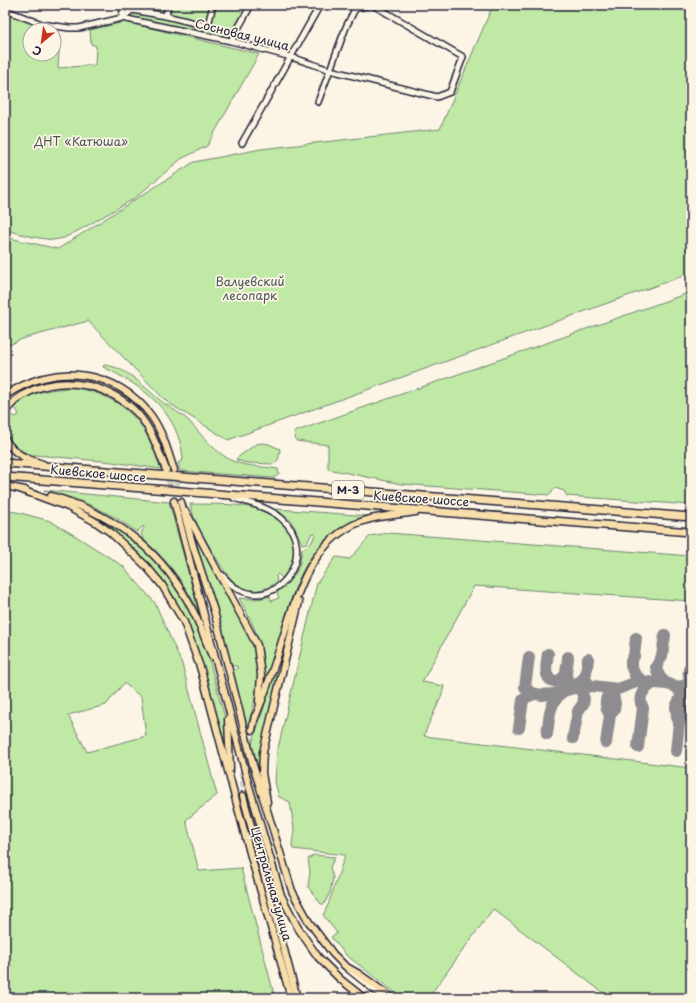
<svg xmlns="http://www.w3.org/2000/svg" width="696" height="1003" viewBox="0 0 696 1003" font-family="'Playpen Sans',sans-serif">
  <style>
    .green { fill: #bfe9a5; stroke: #708670; fill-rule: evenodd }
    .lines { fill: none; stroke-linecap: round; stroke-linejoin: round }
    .taxiway { stroke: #8f8c90; stroke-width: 12 }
    .major-tunnel { stroke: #d0cbc3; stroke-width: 6; stroke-dasharray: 6 3; stroke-linecap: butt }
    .minor-casing { stroke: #22223b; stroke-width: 8 }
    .major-casing { stroke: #22223b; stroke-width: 9 }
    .highway-casing { stroke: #22223b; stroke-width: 10 }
    .minor { stroke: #fcf5e5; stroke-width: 5 }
    .major { stroke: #f8deab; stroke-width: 6 }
    .highway { stroke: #f8deab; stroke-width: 7 }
    .labels { text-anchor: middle; stroke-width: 3.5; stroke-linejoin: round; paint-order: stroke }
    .shield { fill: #fcf5e5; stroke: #63616e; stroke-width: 1 }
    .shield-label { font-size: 11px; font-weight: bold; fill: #22223b }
    .street-label { font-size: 12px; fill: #22223b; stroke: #fcf5e5 }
    .park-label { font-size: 12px; fill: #495456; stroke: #fcf5e5 }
  </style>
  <rect width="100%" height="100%" fill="#fcf5e5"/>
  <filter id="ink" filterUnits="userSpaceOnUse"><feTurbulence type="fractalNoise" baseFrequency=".025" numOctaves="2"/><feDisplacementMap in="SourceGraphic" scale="8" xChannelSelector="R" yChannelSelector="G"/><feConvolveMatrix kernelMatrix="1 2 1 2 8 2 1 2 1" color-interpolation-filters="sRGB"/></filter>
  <g filter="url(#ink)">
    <g class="green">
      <path d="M 122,5 L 247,5 L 228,39 L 127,17 Z"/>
      <path d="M 493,5 L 691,5 L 691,273 L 228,440 L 167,402 L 88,321 L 22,339 L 5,347 L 5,237 L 58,249 L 194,162 L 261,149 L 440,129 Z"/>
      <path d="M 5,15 L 53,29 L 54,30 L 30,30 L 30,54 L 54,54 L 54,30 L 60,37 L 58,68 L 95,65 L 96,46 L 91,44 L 90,30 L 125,22 L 259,54 L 207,146 L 181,159 L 135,198 L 85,227 L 64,238 L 53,240 L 33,237 L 5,230 Z"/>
      <path d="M 691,292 L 691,505 L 567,496 L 564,491 L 555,488 L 550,495 L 401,484 L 328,469 L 328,445 L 296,441 L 294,432 Z"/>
      <path d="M 104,365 C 129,367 146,390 165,404 C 172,409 182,414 188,420 C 200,433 211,448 227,458 C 240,467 263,466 278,469 L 279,474 L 274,478 L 180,471 L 178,463 L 182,461 L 183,458 C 178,411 143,386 103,367 Z"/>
      <path d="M 71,388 C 101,390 130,406 145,432 C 152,444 156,457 161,469 L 112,462 L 35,455 C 15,452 1,436 8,416 L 12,415 L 16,417 L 19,414 L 15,408 C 24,393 55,388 71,388 Z"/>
      <path d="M 262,443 L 269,444 L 280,449 C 279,455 280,461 273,464 L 247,463 L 236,460 L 237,458 L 256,444 Z"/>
      <path d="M 44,490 L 169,502 L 199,612 C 188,590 174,569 157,552 C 152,546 142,541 141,533 L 144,528 L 143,526 L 137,532 C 130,528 124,522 116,518 C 93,505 70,496 44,490 Z"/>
      <path d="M 190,504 C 222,505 265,500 287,528 C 293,536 295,547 294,557 C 293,564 289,576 282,578 L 278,574 L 276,576 L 277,582 C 243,606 226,575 211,549 C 202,534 194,521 190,504 Z"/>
      <path d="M 276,509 L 369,516 C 303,534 295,590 276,648 C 273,658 270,670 265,679 L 264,679 C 265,645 254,627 239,598 C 250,599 260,600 270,596 L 271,601 L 279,598 L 277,593 L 294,576 L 299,566 L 302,550 L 312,542 L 315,534 L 312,533 L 307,543 L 302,544 L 295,528 L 290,520 Z"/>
      <path d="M 78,510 C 94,514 109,523 122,532 C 157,557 184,592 200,631 C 207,648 211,667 216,684 C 219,699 225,714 227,729 C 229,739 228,749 228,759 C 208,688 196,605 138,552 C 120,535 100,523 78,510 Z"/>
      <path d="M 5,511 L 17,512 L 50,521 L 74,535 L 123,566 L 155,603 L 182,664 L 217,795 L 186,820 L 199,871 L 241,868 L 275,998 L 5,998 ZM 124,683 L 141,697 L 146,736 L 87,752 L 68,715 L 106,705 Z"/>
      <path d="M 388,533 L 691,556 L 691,601 L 474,586 L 422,682 L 444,686 C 441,703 429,719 424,736 L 691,768 L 691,998 L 610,998 L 493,909 L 428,998 L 402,998 L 346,955 L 331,937 L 337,933 L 323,915 L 328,905 L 345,855 L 293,849 L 292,845 L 294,829 L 290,802 L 279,797 L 275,782 L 277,752 L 317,583 L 336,557 L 350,559 L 370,536 Z"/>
      <path d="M 195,537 C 207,559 220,581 232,603 C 243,625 257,647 258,671 C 259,691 252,710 247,728 L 232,671 L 237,669 L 237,666 L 231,666 Z"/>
      <path d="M 287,636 L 258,767 L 252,744 Z"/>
      <path d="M 314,855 L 335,857 L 330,867 L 333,878 L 330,893 L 324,904 L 321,904 L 308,887 L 310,872 L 308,859 Z"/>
    </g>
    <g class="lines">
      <g class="taxiway">
        <path d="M 665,635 L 662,656 L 656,667 C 659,684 677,692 691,682"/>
        <path d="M 636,638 L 634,656 L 631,661 L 631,666 L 635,675 L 643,681"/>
        <path d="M 548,654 C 547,660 545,668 547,674 C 550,685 561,682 566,674"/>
        <path d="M 529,657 L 525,687 L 531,693 L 542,695 L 553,694 L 574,688 L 593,686 L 618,689 L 639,681 L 666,684"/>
        <path d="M 568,657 C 568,662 566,669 566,674 C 568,688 580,685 585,676"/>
        <path d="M 588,659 L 585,679 L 588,683"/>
        <path d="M 691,665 C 688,670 688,676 691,681"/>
        <path d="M 610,715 C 604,706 604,697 613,689"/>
        <path d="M 679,722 C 686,712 689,701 679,691"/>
        <path d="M 519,728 L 523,700 L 527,697 L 534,694"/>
        <path d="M 547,734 C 550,714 548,706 563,691"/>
        <path d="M 573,738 L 578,711 L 583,704 L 584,699 L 581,690 L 574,684"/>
        <path d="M 606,743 L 610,715 L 614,709 L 615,703 L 613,695 L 607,688"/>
        <path d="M 638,747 L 643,708 C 636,696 645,687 656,682"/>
        <path d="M 676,751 L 679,722 L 677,717 L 676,707 L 681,697 L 691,689"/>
      </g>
      <g class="major-tunnel">
        <path d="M 166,471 L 174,501"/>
        <path d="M 174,472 L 181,502"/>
        <path d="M 243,796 L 242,771 L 252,730"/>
      </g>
      <defs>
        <g id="minor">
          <path d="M 5,10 L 42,24 L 69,28 L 79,28 L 122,18 L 231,41 L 291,57 L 330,70 L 437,97 L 450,92 L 463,57 L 373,5"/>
          <path d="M 166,16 L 168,5"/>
          <path d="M 122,17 L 124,5"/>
          <path d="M 122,18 L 132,10 L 166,16 L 203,25 L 209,21 L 213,5"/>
          <path d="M 231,41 L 251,5"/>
          <path d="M 318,102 L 346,27 L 355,9 L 369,5"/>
          <path d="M 242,143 L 320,5"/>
          <path d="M 222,575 C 227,580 231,586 238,589 C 281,612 319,549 281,518 C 268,507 250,503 234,498"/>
          <path d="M 349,970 L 384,998"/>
        </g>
        <g id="major">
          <path d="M 5,396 C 52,362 117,368 152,417 C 163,433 168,452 174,470"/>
          <path d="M 5,413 C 11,402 22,395 33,390 C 68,375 111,386 137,413 C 152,429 158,450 166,470"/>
          <path d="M 5,439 C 14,455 27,459 43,464"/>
          <path d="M 5,486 L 25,490"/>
          <path d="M 22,490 L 68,507 L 94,521 L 110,532 L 146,566 L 162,585 L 184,622 L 201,670 L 250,853 L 291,998"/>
          <path d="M 51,496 C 115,514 165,553 194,613 C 201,627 206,642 212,656"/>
          <path d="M 174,501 L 249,786 L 281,895 L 298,928 L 318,957 L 340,979 L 364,998"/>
          <path d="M 181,502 L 193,546 L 214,611 L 253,765 L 292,891 L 309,922 L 333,954 L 345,966 L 359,974 L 392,998"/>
          <path d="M 186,512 L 257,645 L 261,675 L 259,701"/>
          <path d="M 255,718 C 265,693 274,667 282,641 C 296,597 308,548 353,525 C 373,516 395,515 416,512"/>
          <path d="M 228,719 L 230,769"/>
          <path d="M 252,730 L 255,716"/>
          <path d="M 243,796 L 297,998"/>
          <path d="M 267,802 L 262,773 L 263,752 L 299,602"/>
        </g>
        <g id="highway">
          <path d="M 5,463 L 691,517"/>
          <path d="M 5,477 C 234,496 462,513 691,532"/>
        </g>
      </defs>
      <use href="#minor" class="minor-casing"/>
      <use href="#major" class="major-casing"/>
      <use href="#highway" class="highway-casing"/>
      <use href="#minor" class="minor"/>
      <use href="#major" class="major"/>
      <use href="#highway" class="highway"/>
    </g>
  </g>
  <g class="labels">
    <rect class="shield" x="332" y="481" width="32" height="18" rx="3"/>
    <g class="shield-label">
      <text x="348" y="494">М-3</text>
    </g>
    <g class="street-label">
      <text transform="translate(242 35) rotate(14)" y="4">Сосновая улица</text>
      <text transform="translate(98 474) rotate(5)" y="4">Киевское шоссе</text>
      <text transform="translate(421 499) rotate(4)" y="4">Киевское шоссе</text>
      <text transform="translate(271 884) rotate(74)" y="4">Центральная улица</text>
    </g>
    <g class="park-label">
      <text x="81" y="146">ДНТ «Катюша»</text>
      <text x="250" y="286">Валуевский<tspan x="250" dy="14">лесопарк</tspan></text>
    </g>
  </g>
  <rect width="696" height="1003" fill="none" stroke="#fcf5e5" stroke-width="20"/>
  <rect x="10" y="10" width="676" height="983" fill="none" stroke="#22223b" stroke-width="1.5" filter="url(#ink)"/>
  <g transform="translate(42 42) rotate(209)"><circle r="19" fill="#fcf5e5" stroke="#a5a1a1"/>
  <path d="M0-3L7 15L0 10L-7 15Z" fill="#c8321e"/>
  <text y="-6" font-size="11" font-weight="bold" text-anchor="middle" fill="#22223b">С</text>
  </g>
</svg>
